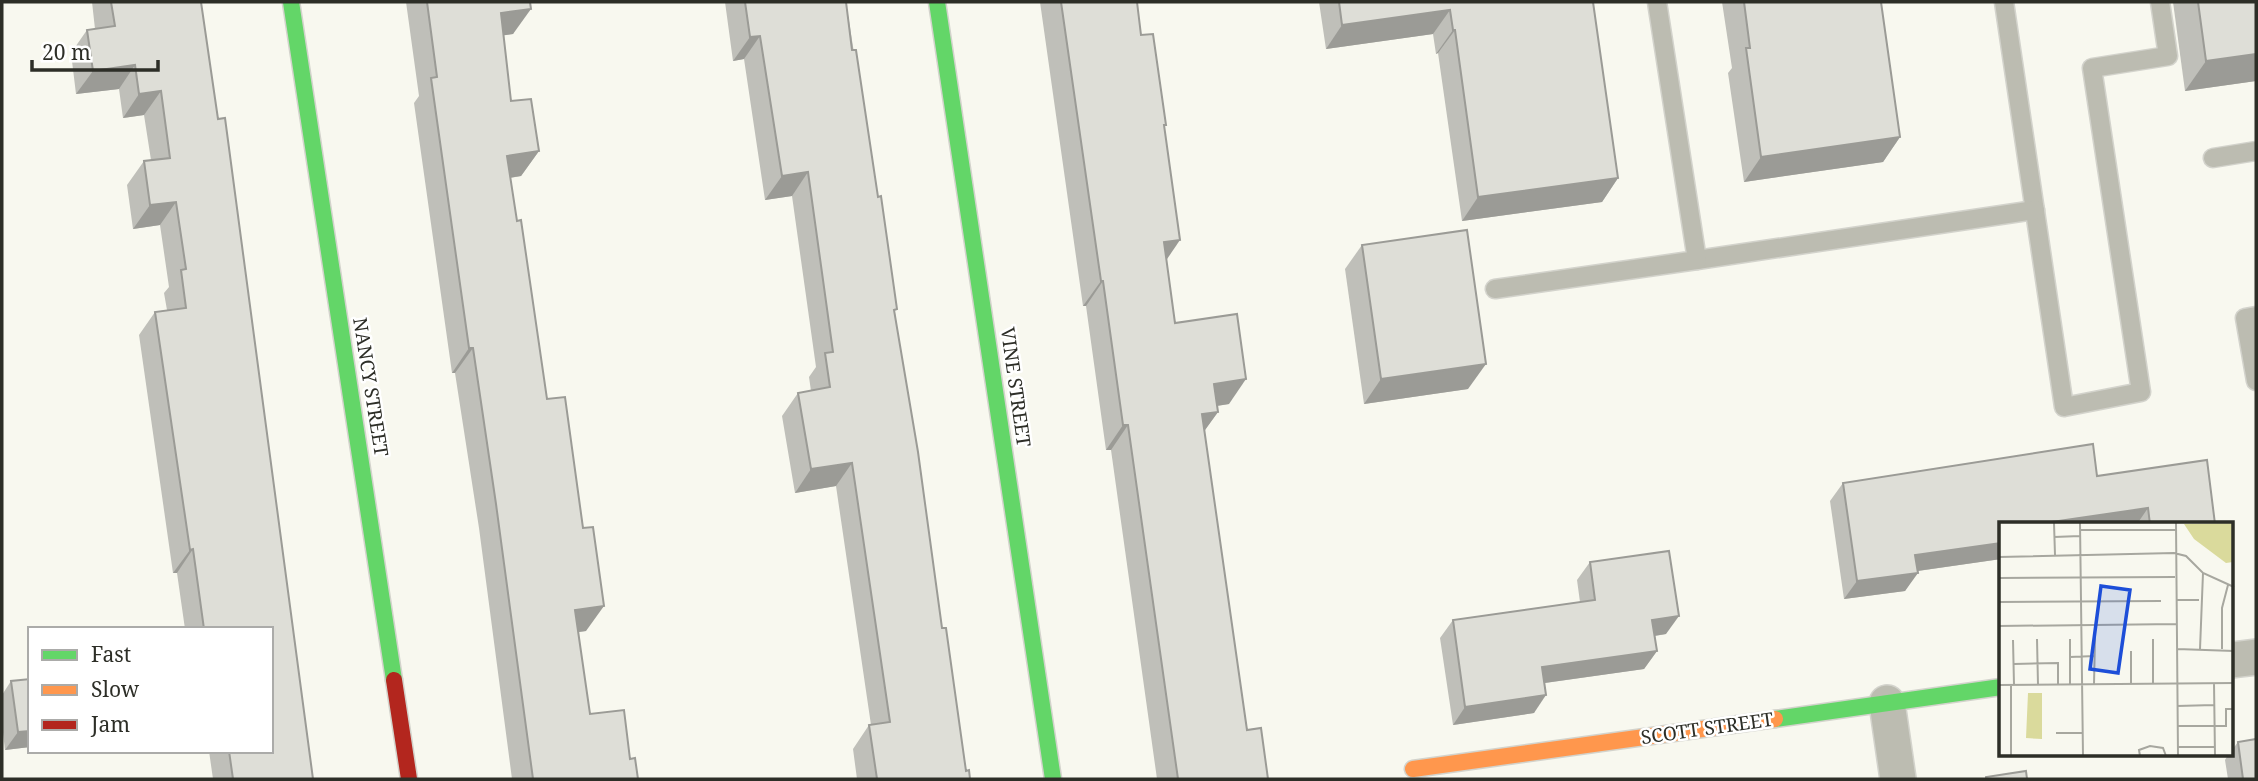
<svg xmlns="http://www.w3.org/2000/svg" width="2258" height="781" viewBox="0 0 2258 781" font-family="'Noto Serif',serif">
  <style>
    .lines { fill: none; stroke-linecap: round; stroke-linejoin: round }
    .lane-casing { stroke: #d3d3cc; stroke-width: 21 }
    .street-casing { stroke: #d3d3cc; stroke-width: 38 }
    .fast-casing { stroke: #d3d3cc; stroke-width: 19 }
    .slow-casing { stroke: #d3d3cc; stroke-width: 19 }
    .jam-casing { stroke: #d3d3cc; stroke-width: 19 }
    .lane { stroke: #bcbcb1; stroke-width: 18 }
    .street { stroke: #bcbcb1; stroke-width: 35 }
    .fast { stroke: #63d668; stroke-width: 16 }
    .slow { stroke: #ff974d; stroke-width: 16 }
    .jam { stroke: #b3261e; stroke-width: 16 }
    .wall { fill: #bfbfb9 }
    .shaded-wall { fill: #9b9b96 }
    .building { fill: #deded7; stroke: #9b9b96; stroke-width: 2 }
    .labels { text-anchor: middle; stroke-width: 5; stroke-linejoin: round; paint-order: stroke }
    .street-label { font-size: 19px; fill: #2d2e27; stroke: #fff }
    .inset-road { fill: none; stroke: #a7a79f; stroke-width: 2 }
    .view { fill: #1d4ed8; fill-opacity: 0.15; stroke: #1d4ed8; stroke-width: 3.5 }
    .inset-edge { fill: none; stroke: #2d2e27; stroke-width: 3.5 }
  </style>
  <rect width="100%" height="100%" fill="#f8f8ef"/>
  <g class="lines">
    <defs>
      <g id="lane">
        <path d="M 2004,2 L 2064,407 L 2141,392 L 2092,68 L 2168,56 L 2160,2"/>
        <path d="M 2213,158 L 2256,151"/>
        <path d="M 1697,260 L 2035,210"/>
        <path d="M 1495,289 L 1697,260 L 1657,2"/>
        <path d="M 2256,316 L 2245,318 L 2256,381"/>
      </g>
      <g id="street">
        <path d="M 2232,660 L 2256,657"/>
        <path d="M 1887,703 L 1898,779"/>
      </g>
      <g id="fast">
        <path d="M 291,2 L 394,680"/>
        <path d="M 937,2 L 1053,779"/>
        <path d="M 1775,719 L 2001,687"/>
      </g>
      <path id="slow" d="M 1413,769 L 1775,719"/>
      <path id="jam" d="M 394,680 L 409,779"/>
    </defs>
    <use href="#lane" class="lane-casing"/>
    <use href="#street" class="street-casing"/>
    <use href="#fast" class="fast-casing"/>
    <use href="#slow" class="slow-casing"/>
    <use href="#jam" class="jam-casing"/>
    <use href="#lane" class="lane"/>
    <use href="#street" class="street"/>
    <use href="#fast" class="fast"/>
    <use href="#slow" class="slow"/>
    <use href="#jam" class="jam"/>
  </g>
  <g class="wall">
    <path d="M 92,2 L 201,2 L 313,779 L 213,779 L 209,751 L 271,751 L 271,629 L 185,629 L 177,573 L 173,573 L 139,335 L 155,312 L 167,310 L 164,293 L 169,287 L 160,225 L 133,229 L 127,185 L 144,161 L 151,160 L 144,115 L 123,118 L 119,89 L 76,94 L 71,53 L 87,30 L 95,29 Z"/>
    <path d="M 406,2 L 530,2 L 513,34 L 503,35 L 511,101 L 539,151 L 521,176 L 510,178 L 517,221 L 586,631 L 578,632 L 590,714 L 630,759 L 638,779 L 512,779 L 479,528 L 455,373 L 452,373 L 414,103 L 419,96 Z"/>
    <path d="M 725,2 L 846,2 L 895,313 L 942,628 L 966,771 L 970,779 L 857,779 L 853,749 L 869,725 L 871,725 L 836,486 L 795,493 L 782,416 L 798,393 L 811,391 L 809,377 L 816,367 L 792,196 L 765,200 L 744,59 L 733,61 Z"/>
    <path d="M 1040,2 L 1137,2 L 1141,35 L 1164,127 L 1166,260 L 1175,323 L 1229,404 L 1217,406 L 1218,412 L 1204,431 L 1247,730 L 1268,779 L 1157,779 L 1111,450 L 1106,450 L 1086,306 L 1083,306 Z"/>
    <path d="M 1319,2 L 1593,2 L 1618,178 L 1602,202 L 1462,221 L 1438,53 L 1436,54 L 1433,34 L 1326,49 Z"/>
    <path d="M 1722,2 L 1881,2 L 1900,137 L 1883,162 L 1744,182 L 1728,73 L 1732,68 Z"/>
    <path d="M 2173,2 L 2256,2 L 2256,81 L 2185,91 Z"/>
    <path d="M 1362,245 L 1468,389 L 1364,404 L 1345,269 Z"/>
    <path d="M 2097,476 L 2215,524 L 2001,524 L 2001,559 L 1918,571 L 1905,591 L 1844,599 L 1830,501 L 1843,483 Z"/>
    <path d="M 1590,562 L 1666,634 L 1655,636 L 1657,651 L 1644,669 L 1545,683 L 1534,713 L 1453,725 L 1440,638 L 1453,620 L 1580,602 L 1577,580 Z"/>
    <path d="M 30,679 L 30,747 L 5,750 L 2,724 L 2,695 L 11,681 Z"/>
    <path d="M 2238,742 L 2256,779 L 2228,779 L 2225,760 L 2228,755 L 2232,755 L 2232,750 Z"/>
  </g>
  <g class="shaded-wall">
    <path d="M 531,9 L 513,34 L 483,38 L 501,13 Z"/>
    <path d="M 1450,10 L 1433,34 L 1326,49 L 1342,25 Z"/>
    <path d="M 1453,30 L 1455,30 L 1438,53 L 1436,54 Z"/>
    <path d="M 760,36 L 744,59 L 733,61 L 750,37 Z"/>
    <path d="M 2256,54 L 2256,81 L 2185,91 L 2206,61 Z"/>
    <path d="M 135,65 L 119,89 L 76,94 L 93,71 Z"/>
    <path d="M 161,91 L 144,115 L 123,118 L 139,94 Z"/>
    <path d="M 1900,137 L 1883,162 L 1744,182 L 1761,157 Z"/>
    <path d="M 539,151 L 521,176 L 490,181 L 507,156 Z"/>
    <path d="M 808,172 L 792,196 L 765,200 L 782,176 Z"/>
    <path d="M 1618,178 L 1602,202 L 1462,221 L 1478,197 Z"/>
    <path d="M 176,202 L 160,225 L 133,229 L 150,205 Z"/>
    <path d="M 1180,240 L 1163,265 L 1164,242 Z"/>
    <path d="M 1101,281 L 1103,281 L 1086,306 L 1083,306 Z"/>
    <path d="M 469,348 L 473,348 L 455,373 L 452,373 Z"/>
    <path d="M 1486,364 L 1468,389 L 1364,404 L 1381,379 Z"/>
    <path d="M 1246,379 L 1229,404 L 1196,409 L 1214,384 Z"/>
    <path d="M 1218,412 L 1200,437 L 1202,414 Z"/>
    <path d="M 1123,425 L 1128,425 L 1111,450 L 1106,450 Z"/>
    <path d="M 852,463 L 836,486 L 795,493 L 811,469 Z"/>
    <path d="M 2148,508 L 2137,524 L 2038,524 Z"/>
    <path d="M 2001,543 L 2001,559 L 1903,573 L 1915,555 Z"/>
    <path d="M 193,549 L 177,573 L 173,573 L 190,550 Z"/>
    <path d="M 1918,573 L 1905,591 L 1844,599 L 1857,581 Z"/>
    <path d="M 604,606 L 586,631 L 557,635 L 575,610 Z"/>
    <path d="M 1679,616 L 1666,634 L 1640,638 L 1652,620 Z"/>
    <path d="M 1657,651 L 1644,669 L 1530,685 L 1542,667 Z"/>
    <path d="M 1546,695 L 1534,713 L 1453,725 L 1465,707 Z"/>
    <path d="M 30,731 L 30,747 L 5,750 L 18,732 Z"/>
  </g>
  <g class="building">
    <path d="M 111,2 L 201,2 L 218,119 L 225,118 L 313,779 L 233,779 L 229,751 L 271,751 L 271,629 L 204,629 L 193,549 L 190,550 L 155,312 L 186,308 L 181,270 L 186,269 L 176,202 L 150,205 L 144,161 L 170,158 L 161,91 L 139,94 L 135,65 L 93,71 L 87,30 L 115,26 Z"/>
    <path d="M 427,2 L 530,2 L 531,9 L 501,13 L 511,101 L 531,99 L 539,151 L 507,156 L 517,221 L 521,220 L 547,399 L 565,397 L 583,528 L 593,527 L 604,606 L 575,610 L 590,714 L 624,710 L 630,759 L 635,758 L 638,779 L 533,779 L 496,504 L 473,348 L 469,348 L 431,78 L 437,77 Z"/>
    <path d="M 745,2 L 846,2 L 852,50 L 856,50 L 878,197 L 881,196 L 897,309 L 894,310 L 918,452 L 942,628 L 946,628 L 966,771 L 969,770 L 970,779 L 877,779 L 869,725 L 890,722 L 852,463 L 811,469 L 798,393 L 830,387 L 825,353 L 833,352 L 808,172 L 782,176 L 760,36 L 750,37 Z"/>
    <path d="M 1061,2 L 1137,2 L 1141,35 L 1153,34 L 1166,125 L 1164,125 L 1180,240 L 1164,242 L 1175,323 L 1237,314 L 1246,379 L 1214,384 L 1218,412 L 1202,414 L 1247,730 L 1261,728 L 1268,779 L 1178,779 L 1128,425 L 1123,425 L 1103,281 L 1101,281 Z"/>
    <path d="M 1339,2 L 1593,2 L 1618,178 L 1478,197 L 1455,30 L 1453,30 L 1450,10 L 1342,25 Z"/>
    <path d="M 1744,2 L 1881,2 L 1900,137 L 1761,157 L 1746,48 L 1750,48 Z"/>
    <path d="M 2198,2 L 2256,2 L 2256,54 L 2206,61 Z"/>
    <path d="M 1467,230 L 1486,364 L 1381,379 L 1362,245 Z"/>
    <path d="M 2093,444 L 2097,476 L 2207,460 L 2215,524 L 2150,524 L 2148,508 L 2038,524 L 2001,524 L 2001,543 L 1915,555 L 1918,573 L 1857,581 L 1843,483 Z"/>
    <path d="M 1669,551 L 1679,616 L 1652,620 L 1657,651 L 1542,667 L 1546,695 L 1465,707 L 1453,620 L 1595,600 L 1590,562 Z"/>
    <path d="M 30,679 L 30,731 L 18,732 L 11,681 Z"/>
    <path d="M 2256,739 L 2256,779 L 2243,779 L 2238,742 Z"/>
    <path d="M 2026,771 L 2027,779 L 1986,779 L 1986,777 Z"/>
  </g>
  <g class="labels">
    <g class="street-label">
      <text transform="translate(371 387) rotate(81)" y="7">NANCY STREET</text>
      <text transform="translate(1016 387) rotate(82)" y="7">VINE STREET</text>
      <text transform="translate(1707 728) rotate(-8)" y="7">SCOTT STREET</text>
    </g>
  </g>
  <g transform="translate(1999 522)">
    <rect width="234" height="234" fill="#f8f8ef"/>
    <path d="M 234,1 L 234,40 L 227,41 L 195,17 L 185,2 ZM 29,171 L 43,171 L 43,217 L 27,216 Z" fill="#dada9c"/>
    <path class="inset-road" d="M 55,1 L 56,33M 81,1 L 84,234M 177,1 L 179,234M 82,8 L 177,8M 55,15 L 81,14M 0,35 L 175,31 L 187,34 L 204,51 L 235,65M 0,56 L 176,55M 178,78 L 200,78M 0,80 L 162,79M 0,104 L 178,102M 38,117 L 39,163M 71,117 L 71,162M 154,117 L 154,162M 14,118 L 15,163M 178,127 L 235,129M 201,127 L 204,51M 223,127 L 223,86 L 229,63M 132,129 L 132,162M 71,135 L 96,134M 15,142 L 59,141 L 59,163M 215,161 L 216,234M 95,162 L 96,116M 0,163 L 235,161M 12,163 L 12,234M 178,184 L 215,183M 178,204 L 227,204 L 227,187 L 233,187M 57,211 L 84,211M 178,225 L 215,225M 141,234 L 140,228 L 151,224 L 164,226 L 167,234"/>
    <path class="view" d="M 102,64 L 131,68 L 119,151 L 91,147 Z"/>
    <rect width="234" height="234" class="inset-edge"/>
  </g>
  <rect width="2258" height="781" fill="none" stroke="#2d2e27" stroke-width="7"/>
  <rect x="28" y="627" width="245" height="126" fill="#ffffff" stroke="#ababa9" stroke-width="2"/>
  <rect x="42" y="650" width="35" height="10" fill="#63d668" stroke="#ababa9" stroke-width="2"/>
  <text x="91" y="662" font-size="21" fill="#2d2e27">Fast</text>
  <rect x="42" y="685" width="35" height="10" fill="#ff974d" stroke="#ababa9" stroke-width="2"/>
  <text x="91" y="697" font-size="21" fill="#2d2e27">Slow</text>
  <rect x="42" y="720" width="35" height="10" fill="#b3261e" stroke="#ababa9" stroke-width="2"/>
  <text x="91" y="732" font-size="21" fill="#2d2e27">Jam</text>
  <path d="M32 60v10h126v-10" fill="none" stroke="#2d2e27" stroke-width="3.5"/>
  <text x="42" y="60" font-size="21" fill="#2d2e27" stroke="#ffffff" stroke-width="5" paint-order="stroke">20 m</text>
</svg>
